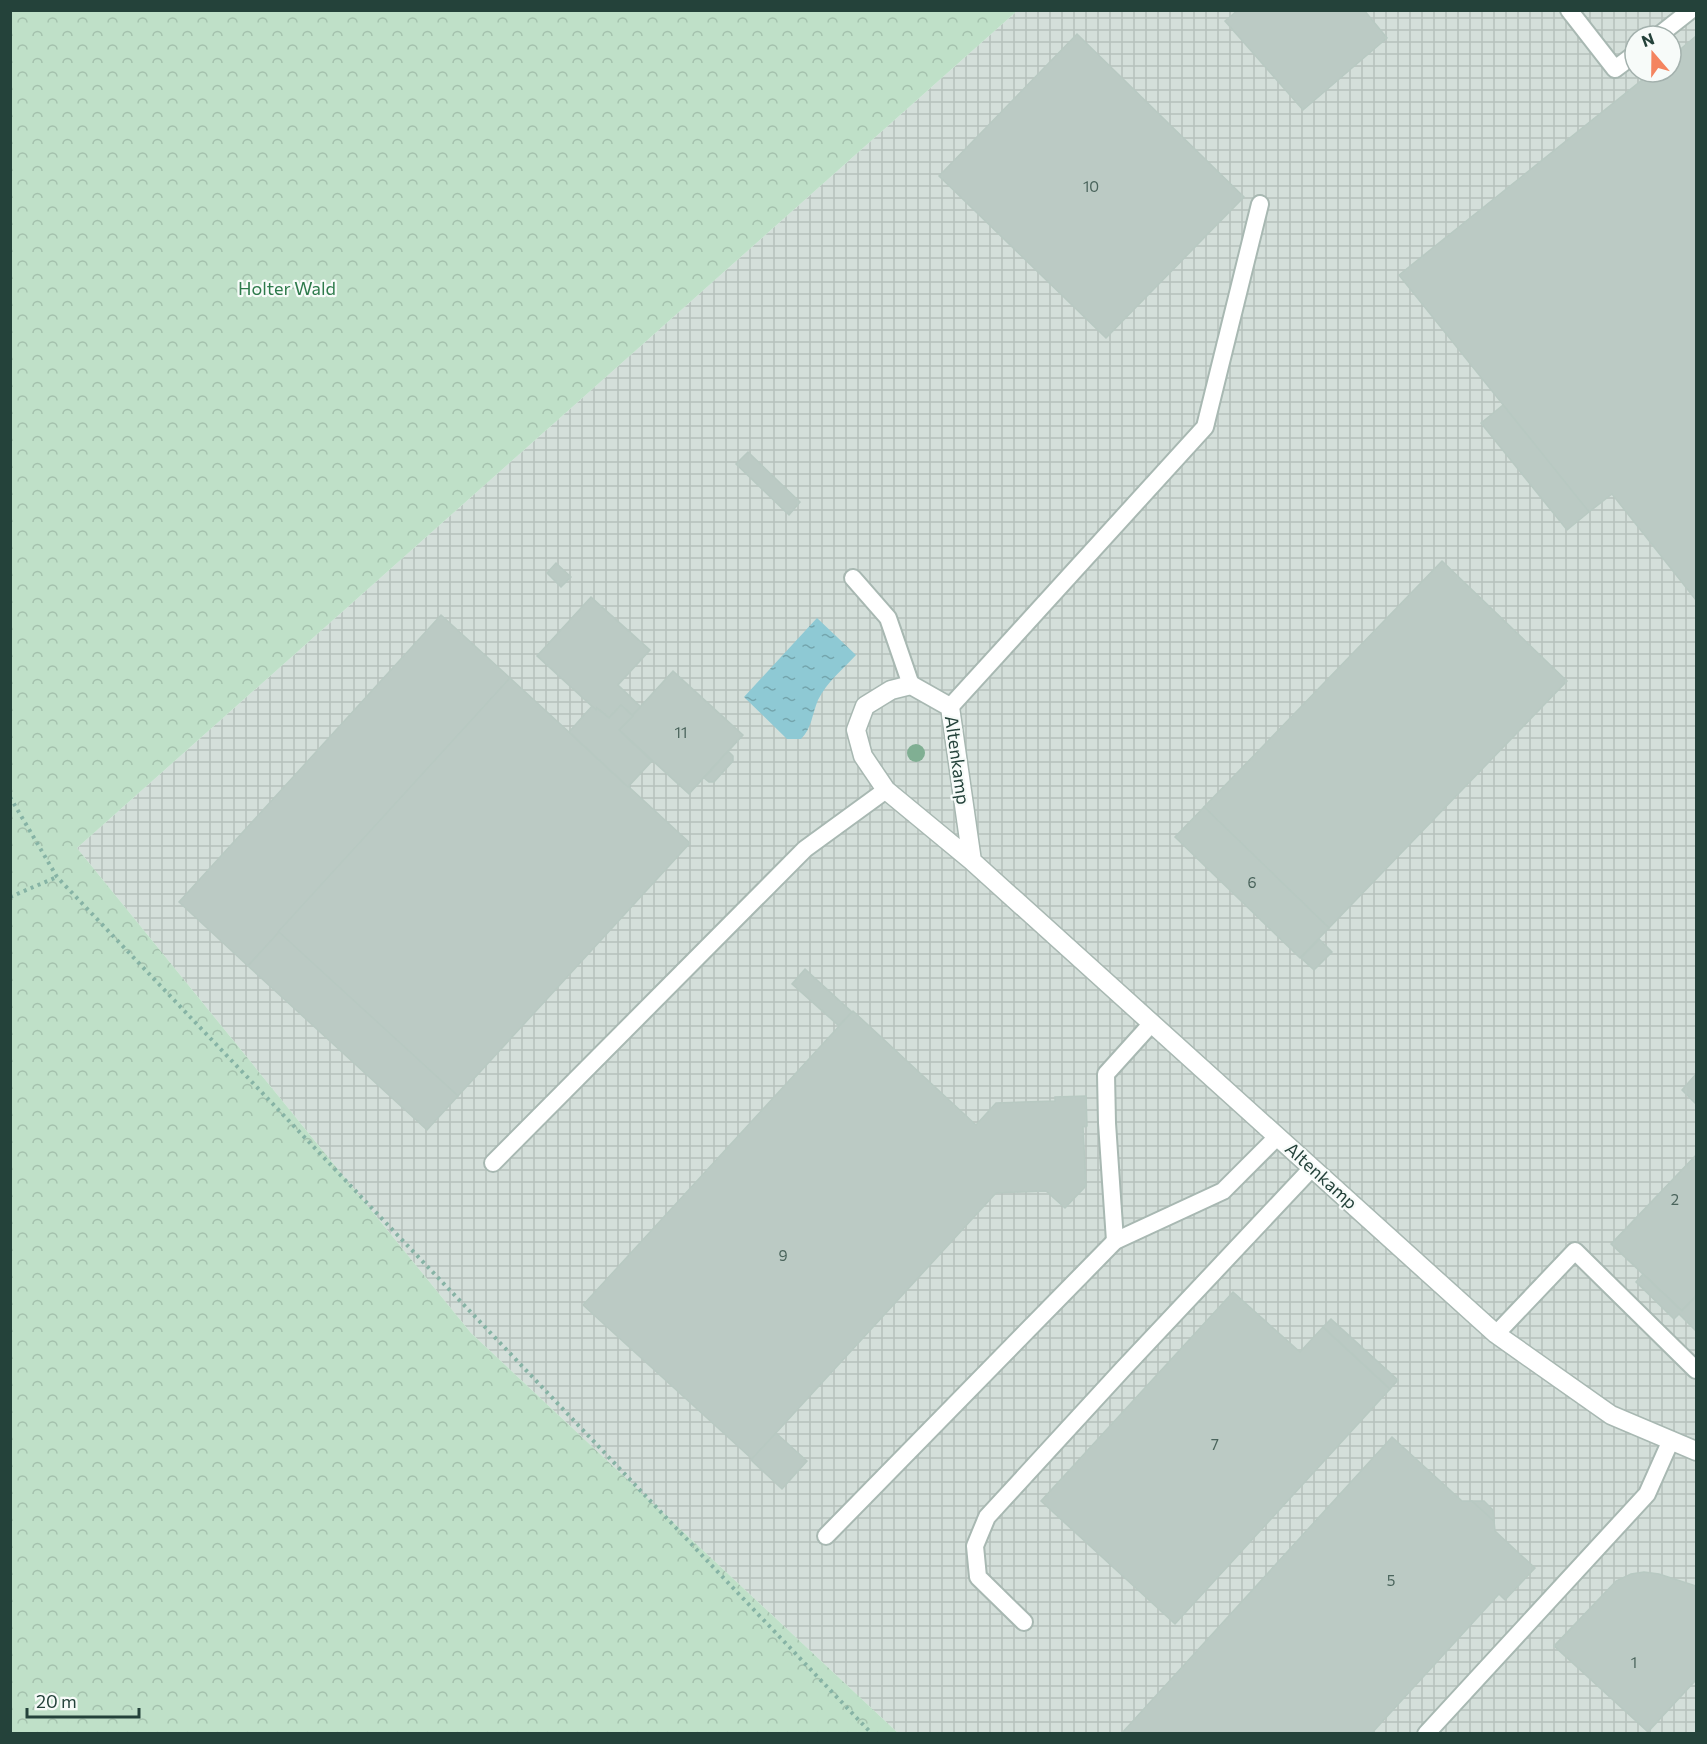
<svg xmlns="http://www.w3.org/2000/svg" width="1707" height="1744" viewBox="0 0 1707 1744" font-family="Commissioner,sans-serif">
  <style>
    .industrial { fill: url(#industrial-grid); fill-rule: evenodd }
    .forest { fill: url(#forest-crowns) }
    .water { fill: url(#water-ripples) }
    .building { fill: #bbcac4; stroke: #b8c9c2; stroke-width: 1.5 }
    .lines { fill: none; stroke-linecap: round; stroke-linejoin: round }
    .service-casing { stroke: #a8b8b2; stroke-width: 20 }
    .minor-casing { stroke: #a8b8b2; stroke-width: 21 }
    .path { stroke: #86b3a5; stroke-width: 4; stroke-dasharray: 3 4.5; stroke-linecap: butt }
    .service { stroke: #fff; stroke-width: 16 }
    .minor { stroke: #fff; stroke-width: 18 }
    .tree { fill: #80af93 }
    .labels { text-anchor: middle; stroke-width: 4.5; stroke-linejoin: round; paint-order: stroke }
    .number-label { font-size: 15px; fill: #4a645c }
    .park-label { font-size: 18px; fill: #2d7a4b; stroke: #f7fbf9 }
    .street-label { font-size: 18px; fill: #24423a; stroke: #f7fbf9 }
  </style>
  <defs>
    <pattern id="industrial-grid" width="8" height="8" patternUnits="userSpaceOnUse" patternTransform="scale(1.5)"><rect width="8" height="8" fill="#d4dfda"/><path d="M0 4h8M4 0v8" fill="none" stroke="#b6c1bc"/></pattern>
    <pattern id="forest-crowns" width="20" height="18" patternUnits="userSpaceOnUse" patternTransform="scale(1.5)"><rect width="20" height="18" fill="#bfe0c8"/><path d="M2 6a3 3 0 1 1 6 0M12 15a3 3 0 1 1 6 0" fill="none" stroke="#a4c1ad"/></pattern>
    <pattern id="water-ripples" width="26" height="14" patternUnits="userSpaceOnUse" patternTransform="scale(1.5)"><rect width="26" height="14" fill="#8ec9d4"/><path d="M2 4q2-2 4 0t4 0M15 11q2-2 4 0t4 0" fill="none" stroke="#74a5ad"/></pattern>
  </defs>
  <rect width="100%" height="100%" fill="#e6efeb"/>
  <path class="industrial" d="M 1017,11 L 1696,11 L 1696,1733 L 898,1733 L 471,1333 L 77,848 ZM 1635,36 L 1671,36 L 1671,72 L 1635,72 Z"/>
  <path class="forest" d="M 11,10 L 1017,11 L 77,848 L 471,1333 L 898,1733 L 11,1733 Z"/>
  <path class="water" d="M 817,618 L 856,655 C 843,669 827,682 818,700 C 812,714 812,728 801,739 L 787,739 L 744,697 Z"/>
  <g class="building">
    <path d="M 1238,10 L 1364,10 L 1387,38 L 1303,110 L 1225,21 Z"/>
    <path d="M 1077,34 L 1244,197 L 1106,338 L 939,176 Z"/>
    <path d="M 1696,36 L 1696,600 L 1612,494 L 1589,512 L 1399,275 L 1652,72 L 1671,72 L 1671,57 Z"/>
    <path d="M 1503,405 L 1589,512 L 1567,530 L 1481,423 Z"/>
    <path d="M 748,452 L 800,502 L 789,515 L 736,464 Z"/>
    <path d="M 1442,561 L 1567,681 L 1329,928 L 1204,807 Z"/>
    <path d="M 556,563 L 571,577 L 561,587 L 547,573 Z"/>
    <path d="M 591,597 L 650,650 L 618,685 L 641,707 L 633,716 L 621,705 L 609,718 L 597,708 L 596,710 L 537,656 Z"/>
    <path d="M 441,615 L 510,678 L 248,966 L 179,902 Z"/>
    <path d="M 673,671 L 743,735 L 689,794 L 619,730 Z"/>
    <path d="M 510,678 L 690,843 L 458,1096 L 278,932 Z"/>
    <path d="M 621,705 L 633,716 L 619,730 L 652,761 L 628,787 L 569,732 L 592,706 L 596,710 L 597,708 L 609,718 Z"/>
    <path d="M 728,751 L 733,756 L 733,761 L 714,782 L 709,782 L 704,778 Z"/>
    <path d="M 1204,807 L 1329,928 L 1300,958 L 1175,837 Z"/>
    <path d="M 279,932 L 458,1096 L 427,1130 L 248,966 Z"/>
    <path d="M 1319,939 L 1332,952 L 1314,970 L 1301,958 Z"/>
    <path d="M 805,969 L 852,1012 L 839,1026 L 792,984 Z"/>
    <path d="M 853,1011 L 976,1125 L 996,1103 L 1055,1101 L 1055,1097 L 1086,1096 L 1087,1126 L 1083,1127 L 1086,1186 L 1065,1208 L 1046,1191 L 996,1193 L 752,1459 L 583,1305 Z"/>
    <path d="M 1696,1074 L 1696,1104 L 1682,1090 Z"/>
    <path d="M 1696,1155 L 1696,1296 L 1682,1311 L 1611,1244 Z"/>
    <path d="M 1643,1274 L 1682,1311 L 1696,1296 L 1696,1331 L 1679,1314 L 1674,1319 L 1636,1282 Z"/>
    <path d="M 1233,1292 L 1300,1352 L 1323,1327 L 1390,1389 L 1175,1624 L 1041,1501 Z"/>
    <path d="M 1331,1319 L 1398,1380 L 1390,1389 L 1323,1327 Z"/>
    <path d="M 776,1433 L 807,1461 L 782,1489 L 751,1460 Z"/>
    <path d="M 1392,1437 L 1462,1501 L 1472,1501 L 1494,1521 L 1495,1531 L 1535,1568 L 1505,1600 L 1499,1594 L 1371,1734 L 1121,1734 Z"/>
    <path d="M 1472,1501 L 1484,1501 L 1493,1510 L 1494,1521 Z"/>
    <path d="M 1644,1572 L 1659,1574 L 1696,1586 L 1696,1680 L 1648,1732 L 1554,1646 L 1616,1581 L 1631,1574 Z"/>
  </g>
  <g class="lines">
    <defs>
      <g id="service">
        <path d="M 1569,10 L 1615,69 L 1635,54"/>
        <path d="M 1658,36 L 1691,10"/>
        <path d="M 853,578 L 888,618 L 911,685"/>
        <path d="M 950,707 L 1205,427 L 1260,204"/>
        <path d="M 493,1163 L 805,849 L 886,790"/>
        <path d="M 1115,1241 L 1107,1123 L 1106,1074 L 1152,1023"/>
        <path d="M 1496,1334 L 1575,1251 L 1696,1370"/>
        <path d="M 826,1536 L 1115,1241 L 1223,1191 L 1277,1137"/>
        <path d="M 1024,1622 L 978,1577 L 975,1546 L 987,1517 L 1122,1370 L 1312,1168"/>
        <path d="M 1426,1734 L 1647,1494 L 1671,1440"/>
      </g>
      <path id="minor" d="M 972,861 L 950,707 L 911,685 L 891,690 L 865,706 L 856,730 L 863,756 L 886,790 L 972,861 L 1496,1334 L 1611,1415 L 1696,1451"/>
    </defs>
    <use href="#service" class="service-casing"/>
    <use href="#minor" class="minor-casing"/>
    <g class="path">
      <path d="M 10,797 L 57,877 L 872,1734"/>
      <path d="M 10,897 L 57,877"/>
    </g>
    <use href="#service" class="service"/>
    <use href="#minor" class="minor"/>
  </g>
  <circle class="tree" cx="916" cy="753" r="9"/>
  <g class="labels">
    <g class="number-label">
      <text x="1091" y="192">10</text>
      <text x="681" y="738">11</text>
      <text x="1252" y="888">6</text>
      <text x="1675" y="1205">2</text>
      <text x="783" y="1261">9</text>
      <text x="1215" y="1450">7</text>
      <text x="1391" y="1586">5</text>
      <text x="1634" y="1668">1</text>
    </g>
    <g class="park-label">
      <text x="287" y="295">Holter Wald</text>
    </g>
    <g class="street-label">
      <text transform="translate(957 760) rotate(82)" y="6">Altenkamp</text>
      <text transform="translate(1321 1176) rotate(42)" y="6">Altenkamp</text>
    </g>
  </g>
  <rect width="1707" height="1744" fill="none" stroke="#24423a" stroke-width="24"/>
  <g transform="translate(1653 54) rotate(340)"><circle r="28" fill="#f7fbf9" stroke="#a3b1ad" stroke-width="1.5"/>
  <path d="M0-4.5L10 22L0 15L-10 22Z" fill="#f4845f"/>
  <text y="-9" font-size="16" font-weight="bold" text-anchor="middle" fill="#24423a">N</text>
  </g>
  <path d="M27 1708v9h112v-9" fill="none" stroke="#24423a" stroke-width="3"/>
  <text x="36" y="1708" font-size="18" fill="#24423a" stroke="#f7fbf9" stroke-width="4.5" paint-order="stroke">20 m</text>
</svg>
